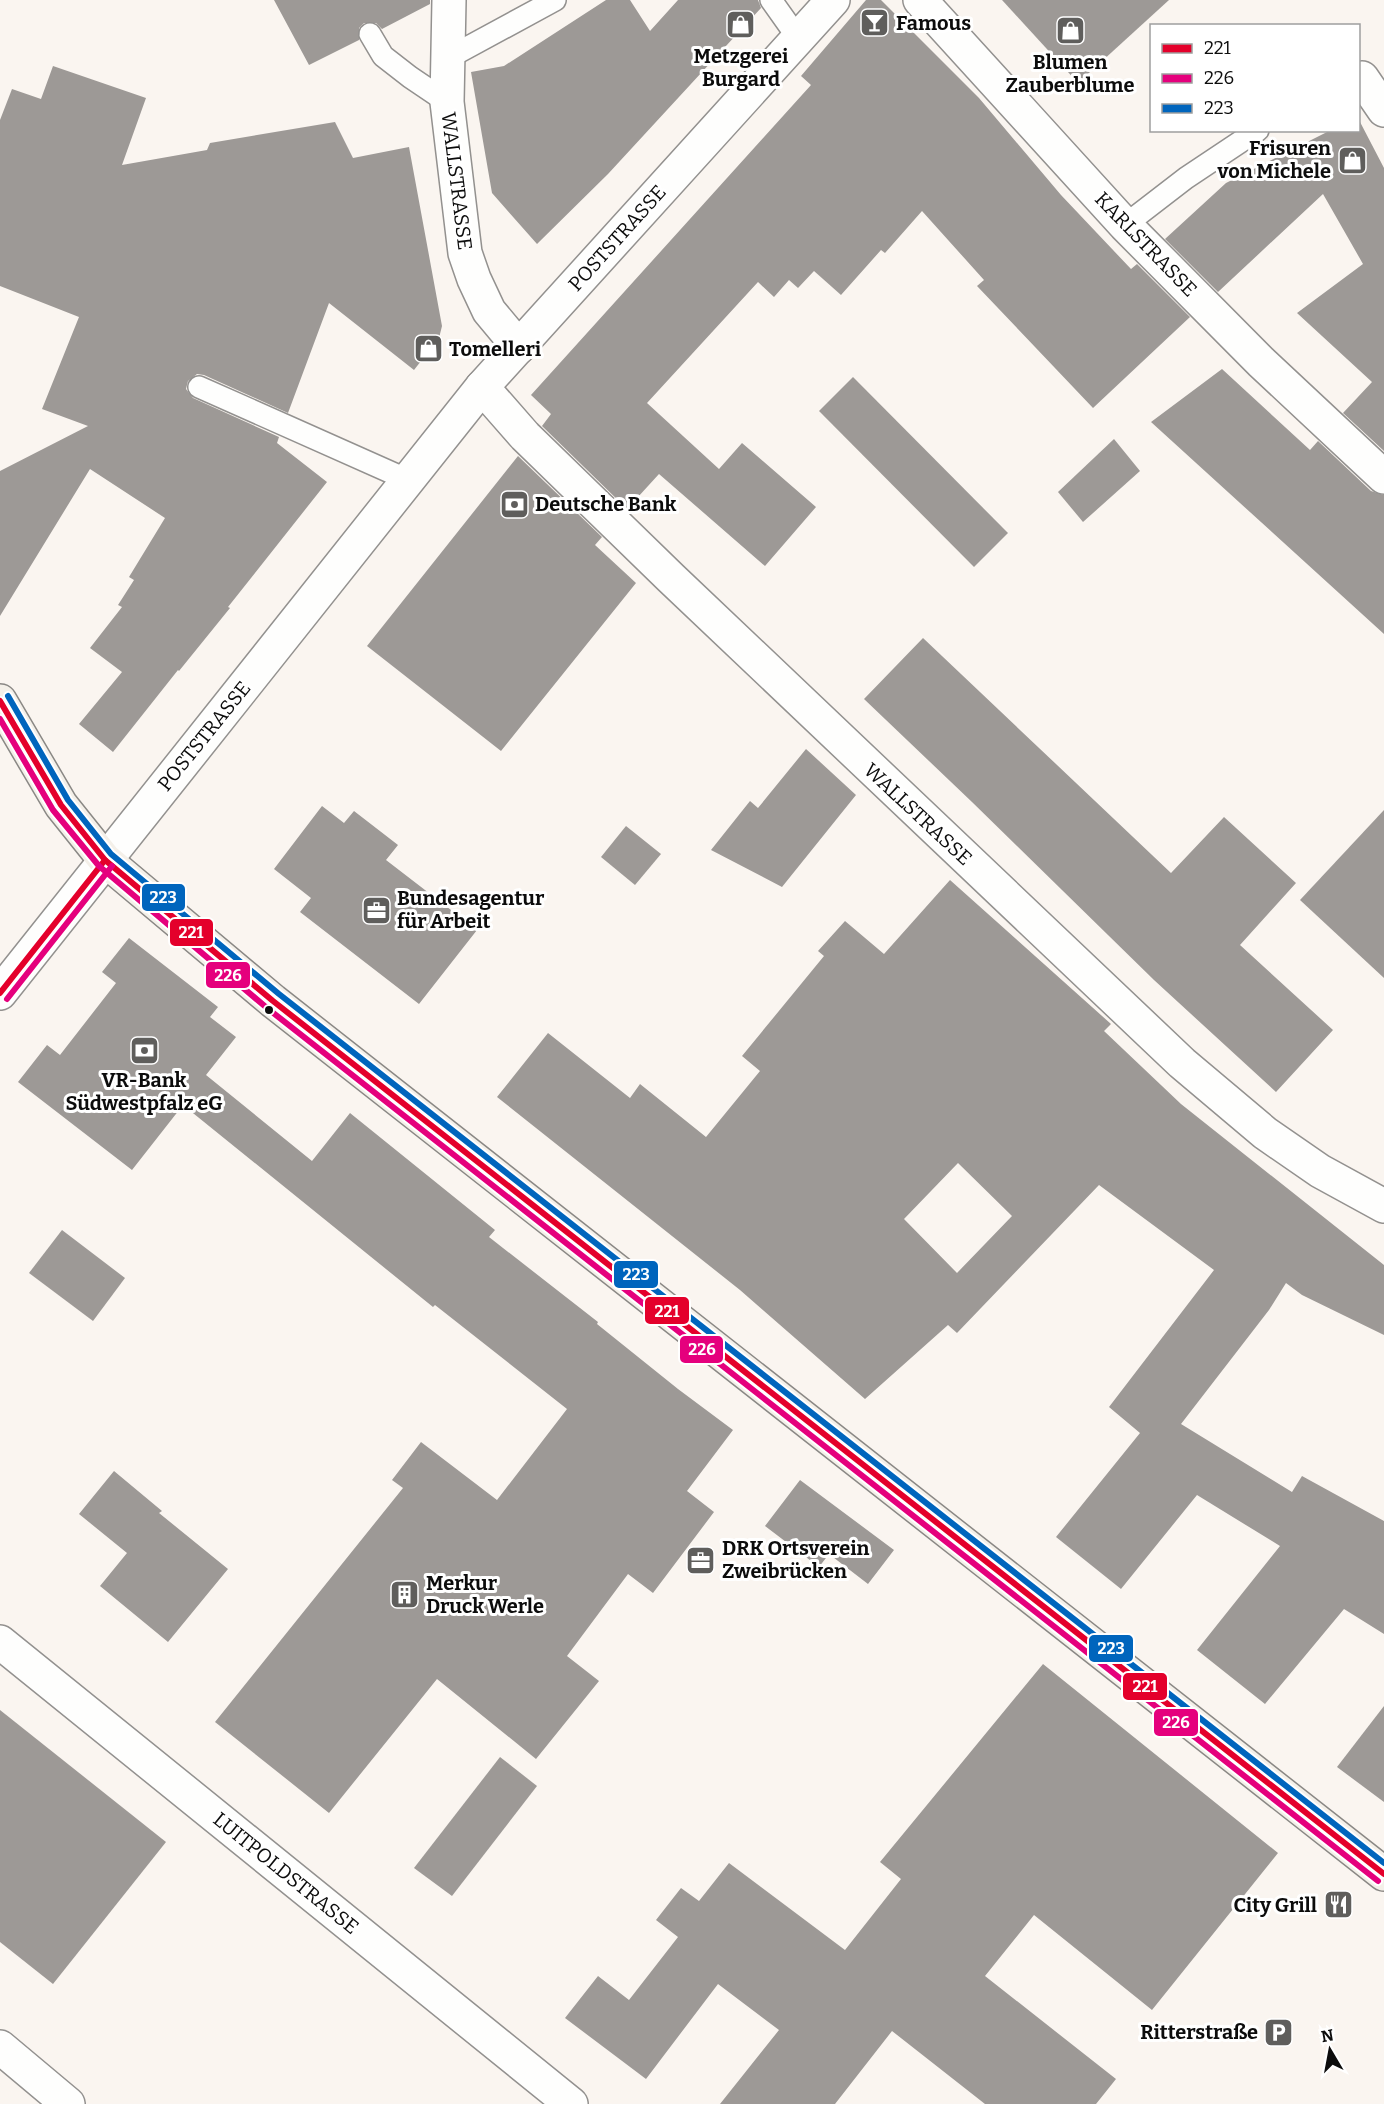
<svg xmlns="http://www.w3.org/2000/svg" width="1384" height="2104" viewBox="0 0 1384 2104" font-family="Bitter,serif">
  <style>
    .building { fill: #9d9996; fill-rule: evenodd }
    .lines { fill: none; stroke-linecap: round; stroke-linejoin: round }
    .lane-casing { stroke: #93918f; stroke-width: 24 }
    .street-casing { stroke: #93918f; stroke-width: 36 }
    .secondary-casing { stroke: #8a8885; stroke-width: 36 }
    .lane { stroke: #fefefd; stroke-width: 21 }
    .street { stroke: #fefefd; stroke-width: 33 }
    .secondary { stroke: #f4f0e9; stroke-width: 33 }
    .bus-1-casing { stroke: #fff; stroke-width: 10 }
    .bus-2-casing { stroke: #fff; stroke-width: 10 }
    .bus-3-casing { stroke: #fff; stroke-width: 10 }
    .bus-1 { stroke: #e4002b; stroke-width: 6 }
    .bus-2 { stroke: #e5007d; stroke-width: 6 }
    .bus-3 { stroke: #0065bd; stroke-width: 6 }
    .bus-dot { fill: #0c0c0c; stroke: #fff; stroke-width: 2 }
    .labels { text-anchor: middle; stroke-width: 6; stroke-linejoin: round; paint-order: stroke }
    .poi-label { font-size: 20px; font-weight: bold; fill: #0c0c0c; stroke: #fff; text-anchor: start }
    .street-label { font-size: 20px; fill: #0c0c0c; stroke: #fff }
    .line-badge { stroke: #fff; stroke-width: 2 }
    .badge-label { font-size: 16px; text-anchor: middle; font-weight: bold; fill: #fff }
  </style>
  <rect width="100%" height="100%" fill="#faf5f0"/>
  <g class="building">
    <path d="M 274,0 L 430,0 L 430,4 L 382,29 L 376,23 L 364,23 L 359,28 L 359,40 L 309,65 Z"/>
    <path d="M 606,0 L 630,0 L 650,31 L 678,0 L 758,0 L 761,8 L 608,174 L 537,244 L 492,193 L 471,72 L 504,66 Z"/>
    <path d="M 866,0 L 881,0 L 979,98 L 1061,195 L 1131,269 L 1137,264 L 1190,317 L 1093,408 L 977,286 L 984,280 L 922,211 L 885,253 L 881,250 L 841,295 L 814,271 L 798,288 L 789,280 L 774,297 L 758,282 L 647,403 L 719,469 L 742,443 L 816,507 L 765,566 L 659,474 L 627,509 L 542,426 L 551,414 L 531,395 L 811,85 L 801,76 Z"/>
    <path d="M 1002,0 L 1169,0 L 1078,83 Z"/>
    <path d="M 53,66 L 146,98 L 122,165 L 207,150 L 210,143 L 335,122 L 353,158 L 409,147 L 442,326 L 439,338 L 414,370 L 329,303 L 288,413 L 204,375 L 197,374 L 188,381 L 186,389 L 193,398 L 279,437 L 277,443 L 327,482 L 228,607 L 230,608 L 179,671 L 178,670 L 113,752 L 79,724 L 122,672 L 90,648 L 122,607 L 118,605 L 134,580 L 129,577 L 165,518 L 90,469 L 0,616 L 0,471 L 88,426 L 42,409 L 79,317 L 0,286 L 0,120 L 12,89 L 41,99 Z"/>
    <path d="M 1359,120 L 1384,168 L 1384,451 L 1343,413 L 1372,382 L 1297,313 L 1363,264 L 1323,194 L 1218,292 L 1165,239 L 1226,183 L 1331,130 L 1359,130 Z"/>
    <path d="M 1222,369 L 1310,450 L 1318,441 L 1371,491 L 1384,495 L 1384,634 L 1151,422 Z"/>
    <path d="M 853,377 L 1008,533 L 974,567 L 819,411 Z"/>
    <path d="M 1114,439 L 1140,471 L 1083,522 L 1058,492 Z"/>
    <path d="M 518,456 L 602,537 L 595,545 L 636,583 L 501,751 L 367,646 Z"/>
    <path d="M 923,638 L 1171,873 L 1224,817 L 1296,883 L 1240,945 L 1333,1030 L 1276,1092 L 1154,980 L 972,802 L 864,699 Z"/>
    <path d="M 806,749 L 856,795 L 782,887 L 711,850 L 750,801 L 758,808 Z"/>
    <path d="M 322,806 L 344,823 L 354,811 L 398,845 L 386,860 L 477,930 L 419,1004 L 300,912 L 311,898 L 274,869 Z"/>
    <path d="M 1384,810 L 1384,978 L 1300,900 Z"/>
    <path d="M 626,826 L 661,854 L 635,885 L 601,857 Z"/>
    <path d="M 950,880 L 1111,1024 L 1104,1031 L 1181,1104 L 1384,1265 L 1384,1335 L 1302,1295 L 1286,1283 L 1269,1310 L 1181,1424 L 1292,1492 L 1302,1476 L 1384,1521 L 1384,1634 L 1344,1609 L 1265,1704 L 1197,1650 L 1280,1546 L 1197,1495 L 1121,1589 L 1056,1537 L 1140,1433 L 1109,1407 L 1214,1270 L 1099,1185 L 957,1333 L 948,1325 L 865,1399 L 740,1290 L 497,1097 L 548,1033 L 630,1098 L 640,1084 L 706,1137 L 760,1071 L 742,1056 L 824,956 L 818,951 L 845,921 L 884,954 ZM 958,1163 L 1012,1216 L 957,1273 L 904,1219 Z"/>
    <path d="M 129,938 L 218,1007 L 210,1017 L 236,1037 L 206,1075 L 312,1161 L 350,1113 L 495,1230 L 489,1237 L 598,1322 L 597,1324 L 678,1389 L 733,1430 L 687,1491 L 714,1512 L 653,1593 L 628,1574 L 567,1656 L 599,1681 L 536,1759 L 437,1679 L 329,1813 L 215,1722 L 403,1488 L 392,1480 L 421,1442 L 497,1500 L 567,1409 L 435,1305 L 433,1307 L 183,1105 L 132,1170 L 18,1082 L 47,1045 L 60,1055 L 116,983 L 102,972 Z"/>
    <path d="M 62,1230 L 125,1278 L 93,1321 L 29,1273 Z"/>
    <path d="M 114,1471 L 162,1511 L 159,1513 L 228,1569 L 168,1642 L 100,1586 L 127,1553 L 79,1514 Z"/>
    <path d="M 800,1480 L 894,1550 L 868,1584 L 829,1554 L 819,1567 L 765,1526 Z"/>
    <path d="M 1043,1664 L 1278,1853 L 1152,2010 L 1034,1915 L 985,1976 L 1116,2079 L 1096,2104 L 985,2104 L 892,2031 L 835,2104 L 720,2104 L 779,2030 L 718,1984 L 646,2079 L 565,2018 L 598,1976 L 629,2000 L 678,1937 L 656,1920 L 681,1888 L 699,1901 L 729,1863 L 845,1950 L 901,1879 L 880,1862 Z"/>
    <path d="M 1384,1706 L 1384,1802 L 1337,1767 Z"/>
    <path d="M 0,1710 L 166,1842 L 53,1984 L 0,1942 Z"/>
    <path d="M 500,1757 L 537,1786 L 452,1896 L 414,1868 Z"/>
  </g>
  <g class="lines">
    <defs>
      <g id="lane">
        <path d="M 771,0 L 798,38"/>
        <path d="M 370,34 L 383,56 L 410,77 L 447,102"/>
        <path d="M 448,58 L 555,0"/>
        <path d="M 1125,225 L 1186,178 L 1258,130"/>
        <path d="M 199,387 L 408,480"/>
      </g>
      <g id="street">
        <path d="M 449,0 L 447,102 L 465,253 L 474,279 L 489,311 L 519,347"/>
        <path d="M 920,0 L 1125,225 L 1261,362 L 1384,477"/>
        <path d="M 1362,78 L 1384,110"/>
        <path d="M 482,387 L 525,436 L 671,578 L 1182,1063 L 1265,1133 L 1320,1171 L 1384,1206"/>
        <path d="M 0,993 L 482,387 L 833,0"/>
        <path d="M 0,1642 L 571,2104"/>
        <path d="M 0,2047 L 68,2104"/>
      </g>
      <path id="secondary" d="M 0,701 L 61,805 L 105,860 L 273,1001 L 1384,1874"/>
    </defs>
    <use href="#lane" class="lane-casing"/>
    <use href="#street" class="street-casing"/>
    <use href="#secondary" class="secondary-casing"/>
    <use href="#lane" class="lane"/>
    <use href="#street" class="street"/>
    <use href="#secondary" class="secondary"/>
    <defs>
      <g id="bus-1">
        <path d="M 0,701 L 61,805 L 105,860 L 273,1001 L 1384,1874"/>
        <path d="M 0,993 L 105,860"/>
      </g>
      <g id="bus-2">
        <path d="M 0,719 L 53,810 L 99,866 L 267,1008 L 1378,1881"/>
        <path d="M 7,999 L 112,866"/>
      </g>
      <path id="bus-3" d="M 8,696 L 68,800 L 111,854 L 279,994 L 1384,1863"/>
    </defs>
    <use href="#bus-1" class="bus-1-casing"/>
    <use href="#bus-2" class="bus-2-casing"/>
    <use href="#bus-3" class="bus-3-casing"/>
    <use href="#bus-1" class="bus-1"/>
    <use href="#bus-2" class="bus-2"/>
    <use href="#bus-3" class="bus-3"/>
  </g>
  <defs>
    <symbol id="bar-square" viewBox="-11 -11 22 22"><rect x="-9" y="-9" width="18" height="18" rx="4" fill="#5f5e5c" stroke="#fff"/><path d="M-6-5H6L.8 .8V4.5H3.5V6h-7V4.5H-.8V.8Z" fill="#fff"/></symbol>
    <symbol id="shop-square" viewBox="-11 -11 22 22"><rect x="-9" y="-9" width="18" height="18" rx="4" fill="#5f5e5c" stroke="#fff"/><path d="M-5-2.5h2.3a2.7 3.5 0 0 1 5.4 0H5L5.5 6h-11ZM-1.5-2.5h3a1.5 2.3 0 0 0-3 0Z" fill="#fff"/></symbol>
    <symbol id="bank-square" viewBox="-11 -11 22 22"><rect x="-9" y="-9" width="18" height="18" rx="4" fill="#5f5e5c" stroke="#fff"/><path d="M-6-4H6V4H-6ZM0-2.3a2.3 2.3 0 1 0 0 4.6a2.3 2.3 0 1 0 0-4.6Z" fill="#fff"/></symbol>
    <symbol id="office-square" viewBox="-11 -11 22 22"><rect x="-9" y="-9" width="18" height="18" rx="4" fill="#5f5e5c" stroke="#fff"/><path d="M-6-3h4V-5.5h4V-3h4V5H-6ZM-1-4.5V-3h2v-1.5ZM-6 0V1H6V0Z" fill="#fff"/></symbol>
    <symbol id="building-square" viewBox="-11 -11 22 22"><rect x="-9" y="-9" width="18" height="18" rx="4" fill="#5f5e5c" stroke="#fff"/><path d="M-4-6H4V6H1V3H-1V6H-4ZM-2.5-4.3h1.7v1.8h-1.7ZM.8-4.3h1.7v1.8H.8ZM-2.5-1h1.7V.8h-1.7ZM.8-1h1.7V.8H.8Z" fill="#fff"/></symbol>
    <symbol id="restaurant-square" viewBox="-11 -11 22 22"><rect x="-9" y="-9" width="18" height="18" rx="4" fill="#5f5e5c" stroke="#fff"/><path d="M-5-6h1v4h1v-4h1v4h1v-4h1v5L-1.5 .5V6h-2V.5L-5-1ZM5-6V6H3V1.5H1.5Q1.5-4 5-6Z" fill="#fff"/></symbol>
    <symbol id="parking-square" viewBox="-11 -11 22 22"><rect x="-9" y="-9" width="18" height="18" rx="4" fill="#5f5e5c" stroke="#fff"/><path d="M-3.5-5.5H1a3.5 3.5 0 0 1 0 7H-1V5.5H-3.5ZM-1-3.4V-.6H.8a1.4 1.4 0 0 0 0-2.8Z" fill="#fff"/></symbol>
  </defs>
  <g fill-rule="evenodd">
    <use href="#bar-square" x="858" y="6" width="33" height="33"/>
    <use href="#shop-square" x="724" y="8" width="33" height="33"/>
    <use href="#shop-square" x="1054" y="14" width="33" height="33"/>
    <use href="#shop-square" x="1336" y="144" width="33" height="33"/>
    <use href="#shop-square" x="412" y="332" width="33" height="33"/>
    <use href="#bank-square" x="498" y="488" width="33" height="33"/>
    <use href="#office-square" x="360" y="894" width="33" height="33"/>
    <use href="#bank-square" x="128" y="1034" width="33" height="33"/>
    <use href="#office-square" x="684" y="1544" width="33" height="33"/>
    <use href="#building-square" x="388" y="1578" width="33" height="33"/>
    <use href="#restaurant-square" x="1322" y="1888" width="33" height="33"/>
    <use href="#parking-square" x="1262" y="2016" width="33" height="33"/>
  </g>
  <circle class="bus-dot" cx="269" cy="1010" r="5"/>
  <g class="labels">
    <g class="poi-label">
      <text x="896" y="30">Famous</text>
      <text x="741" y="63" text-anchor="middle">Metzgerei<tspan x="741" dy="23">Burgard</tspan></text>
      <text x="1070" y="69" text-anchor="middle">Blumen<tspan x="1070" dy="23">Zauberblume</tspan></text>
      <text x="1331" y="155" text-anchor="end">Frisuren<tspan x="1331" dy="23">von Michele</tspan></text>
      <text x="449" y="356">Tomelleri</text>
      <text x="535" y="511">Deutsche Bank</text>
      <text x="397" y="905">Bundesagentur<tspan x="397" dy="23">für Arbeit</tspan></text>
      <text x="144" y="1087" text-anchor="middle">VR-Bank<tspan x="144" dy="23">Südwestpfalz eG</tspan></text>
      <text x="722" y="1555">DRK Ortsverein<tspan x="722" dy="23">Zweibrücken</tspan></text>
      <text x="426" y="1590">Merkur<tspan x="426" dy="23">Druck Werle</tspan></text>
      <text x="1317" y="1912" text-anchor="end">City Grill</text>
      <text x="1258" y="2039" text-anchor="end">Ritterstraße</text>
    </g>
    <g class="street-label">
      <text transform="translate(457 181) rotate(83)" y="7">WALLSTRASSE</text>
      <text transform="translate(617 238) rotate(-48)" y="7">POSTSTRASSE</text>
      <text transform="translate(1146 244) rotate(46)" y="7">KARLSTRASSE</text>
      <text transform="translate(204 736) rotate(-51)" y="7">POSTSTRASSE</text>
      <text transform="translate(918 814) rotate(43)" y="7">WALLSTRASSE</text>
      <text transform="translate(286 1873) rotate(39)" y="7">LUITPOLDSTRASSE</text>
    </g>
  </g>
  <g class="line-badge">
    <rect x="141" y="883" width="45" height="29" rx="6" fill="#0065bd"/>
    <rect x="169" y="918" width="45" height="29" rx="6" fill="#e4002b"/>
    <rect x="205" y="961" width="46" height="28" rx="6" fill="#e5007d"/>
    <rect x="613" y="1260" width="46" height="29" rx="6" fill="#0065bd"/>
    <rect x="644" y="1296" width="46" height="29" rx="6" fill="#e4002b"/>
    <rect x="679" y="1335" width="45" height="29" rx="6" fill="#e5007d"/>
    <rect x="1088" y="1634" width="46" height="29" rx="6" fill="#0065bd"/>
    <rect x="1122" y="1672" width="46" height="29" rx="6" fill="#e4002b"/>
    <rect x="1153" y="1708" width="46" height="29" rx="6" fill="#e5007d"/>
  </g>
  <g class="badge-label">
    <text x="163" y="903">223</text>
    <text x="191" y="938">221</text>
    <text x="228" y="981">226</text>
    <text x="636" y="1280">223</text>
    <text x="667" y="1317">221</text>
    <text x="702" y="1355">226</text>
    <text x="1111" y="1654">223</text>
    <text x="1145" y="1692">221</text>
    <text x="1176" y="1728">226</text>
  </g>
  <rect x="1150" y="24" width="210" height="108" fill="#ffffff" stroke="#9e9e9e" stroke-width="1.5"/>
  <rect x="1162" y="44" width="30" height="9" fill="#e4002b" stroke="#9e9e9e" stroke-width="1.5"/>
  <text x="1204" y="54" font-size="18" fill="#0c0c0c">221</text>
  <rect x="1162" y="74" width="30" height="9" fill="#e5007d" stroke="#9e9e9e" stroke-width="1.5"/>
  <text x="1204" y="84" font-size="18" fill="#0c0c0c">226</text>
  <rect x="1162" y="104" width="30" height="9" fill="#0065bd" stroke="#9e9e9e" stroke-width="1.5"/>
  <text x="1204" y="114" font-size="18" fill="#0c0c0c">223</text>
  <g transform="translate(1330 2050) rotate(350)" stroke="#ffffff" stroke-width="4.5" paint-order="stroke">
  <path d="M0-4.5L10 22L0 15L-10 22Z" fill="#0c0c0c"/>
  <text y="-9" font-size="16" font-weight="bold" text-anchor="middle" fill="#0c0c0c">N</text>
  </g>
</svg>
